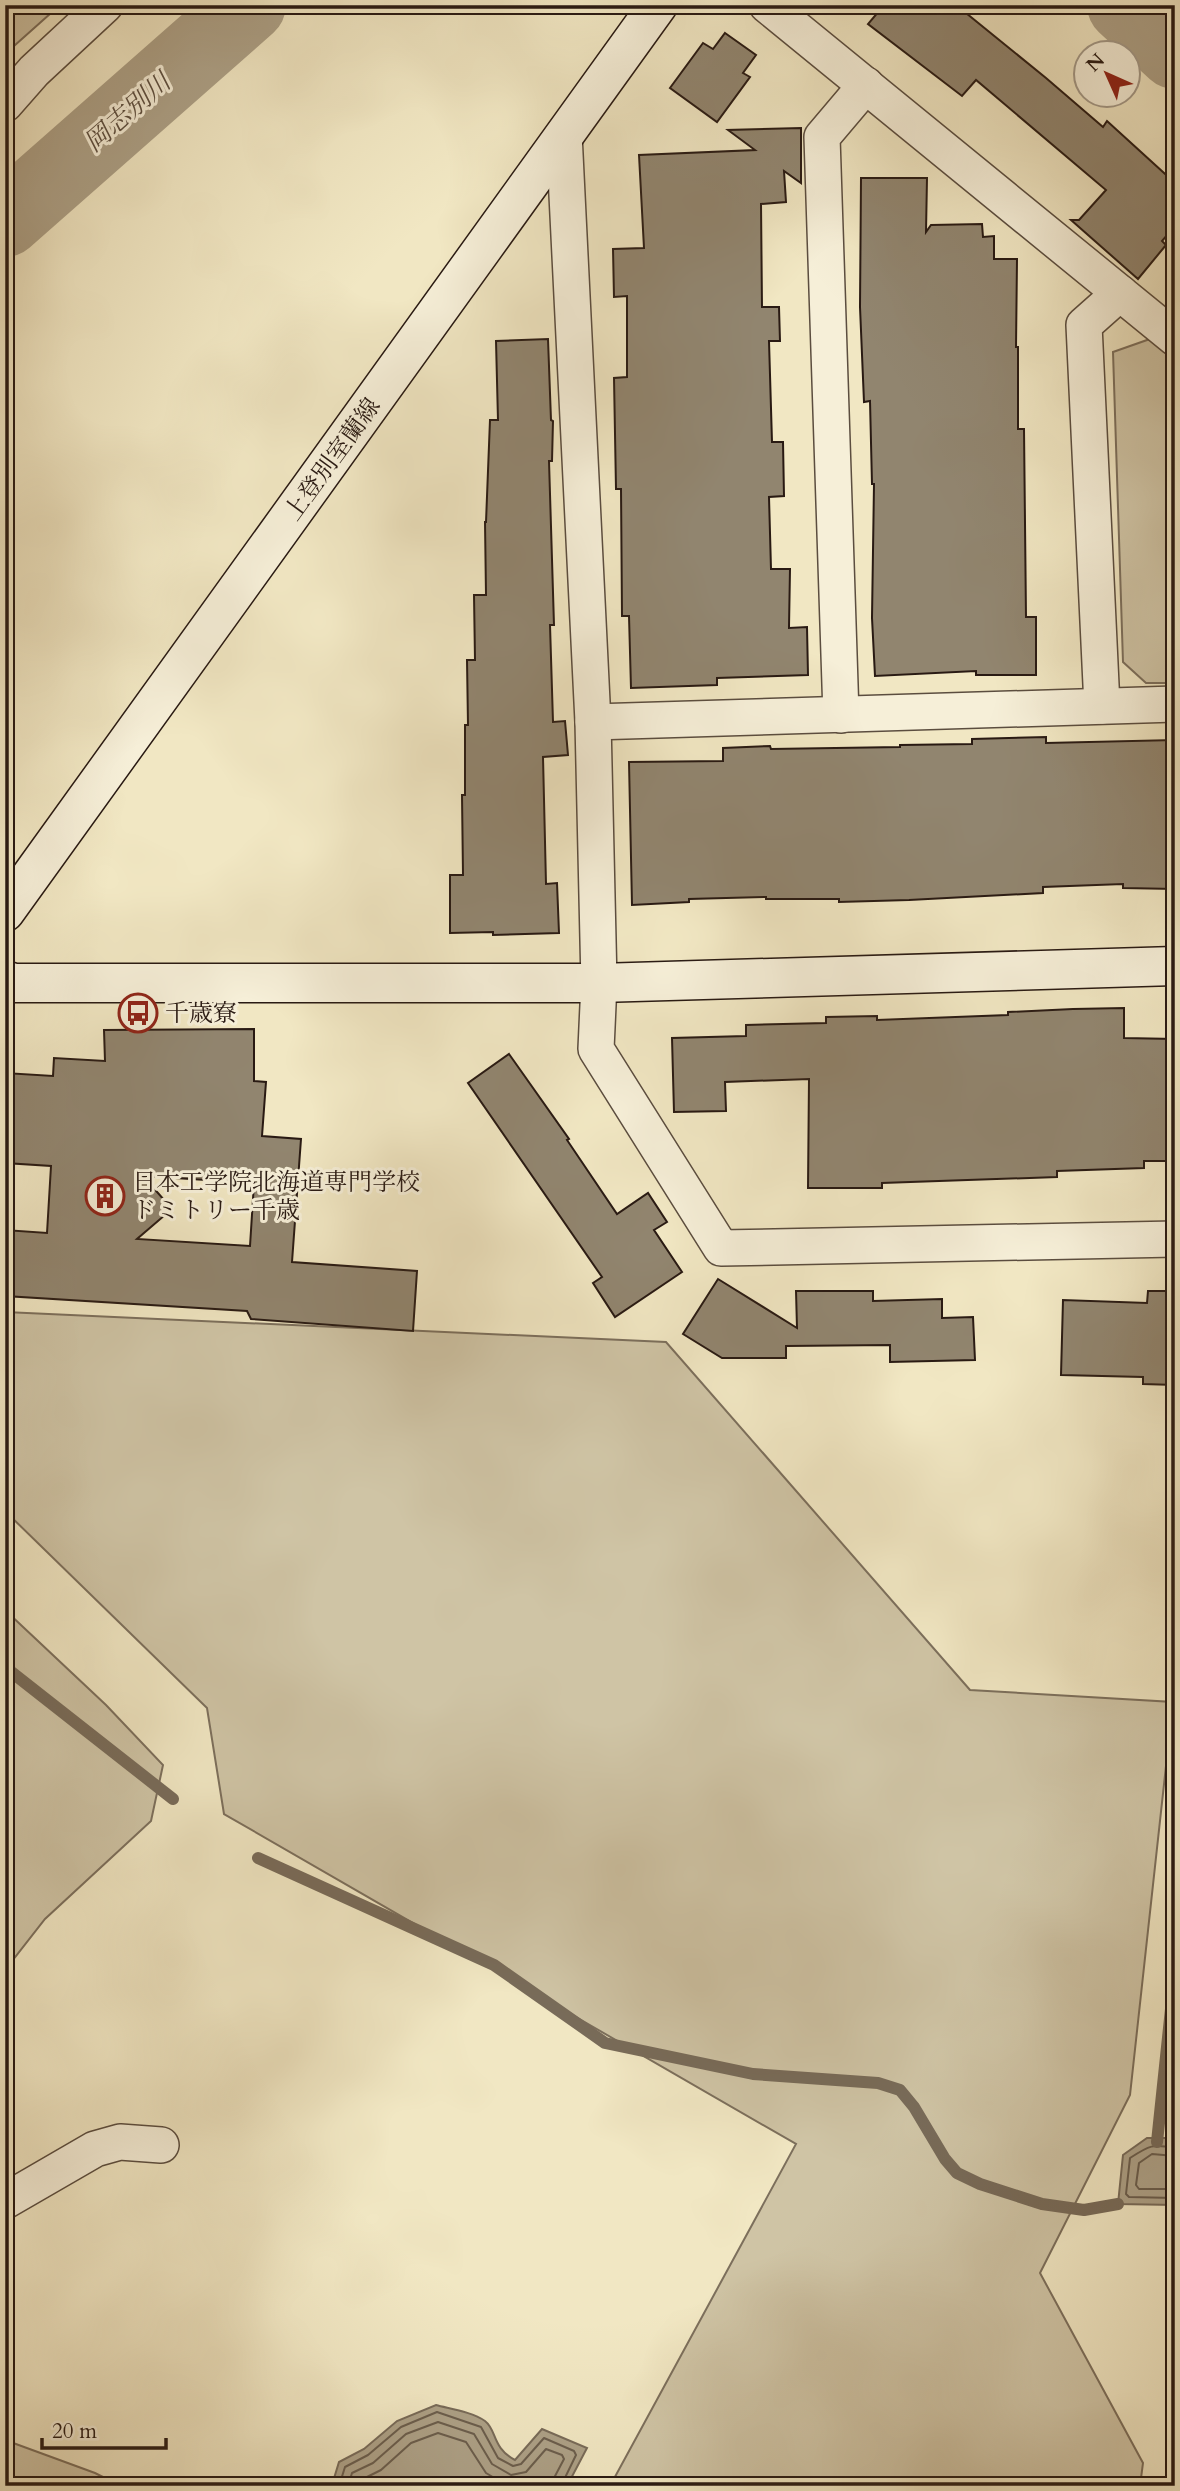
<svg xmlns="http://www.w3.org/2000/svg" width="1180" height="2491" viewBox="0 0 1180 2491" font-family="Cardo,'Noto Serif JP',serif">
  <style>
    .green { fill: #cfc4a5; stroke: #7c6f5c; stroke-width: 2 }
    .water { fill: #ada187; stroke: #786b59; stroke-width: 2 }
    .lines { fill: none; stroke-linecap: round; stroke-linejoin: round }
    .shore { stroke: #6b5e4d; stroke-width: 2 }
    .stream { stroke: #786b59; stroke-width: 12 }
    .river { stroke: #ada187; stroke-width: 74 }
    .building { fill: #91856f; stroke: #291a13; stroke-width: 2; fill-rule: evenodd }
    .street-casing { stroke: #5b4d3f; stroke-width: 38 }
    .secondary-casing { stroke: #291a13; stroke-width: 41 }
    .street { stroke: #f6efd8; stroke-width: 35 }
    .secondary { stroke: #f6efd8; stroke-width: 38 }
    .labels { text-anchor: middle; stroke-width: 6; stroke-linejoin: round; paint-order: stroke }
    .street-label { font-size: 24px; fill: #291a13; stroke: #f6efd8 }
    .poi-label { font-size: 24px; fill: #291a13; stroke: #f6efd8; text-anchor: start }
    .water-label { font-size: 26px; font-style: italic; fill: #5e5041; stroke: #f6efd8 }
  </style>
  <rect width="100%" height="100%" fill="#f1e7c3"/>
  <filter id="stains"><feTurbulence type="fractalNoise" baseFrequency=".00286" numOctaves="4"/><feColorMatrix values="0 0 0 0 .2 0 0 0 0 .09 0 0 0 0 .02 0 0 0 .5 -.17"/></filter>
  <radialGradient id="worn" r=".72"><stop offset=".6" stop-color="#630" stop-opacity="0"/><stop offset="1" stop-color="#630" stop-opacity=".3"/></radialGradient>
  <g class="green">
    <path d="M 5,5 L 60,5 L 5,54 Z"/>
    <path d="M 1150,339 L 1175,361 L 1175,683 L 1146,683 L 1123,662 L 1113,352 Z"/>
    <path d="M 5,1312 L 666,1342 L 970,1690 L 1173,1702 L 1130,2095 L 1040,2273 L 1143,2463 L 1140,2486 L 610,2486 L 796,2144 L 224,1814 L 207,1708 L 5,1511 Z"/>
    <path d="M 5,1610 L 106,1705 L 163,1765 L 151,1821 L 45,1919 L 5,1970 Z"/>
    <path d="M 5,2440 L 95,2473 L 121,2486 L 5,2486 Z"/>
  </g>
  <g class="water">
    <path d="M 1147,2138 L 1170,2138 L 1175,2144 L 1175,2205 L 1118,2204 L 1123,2155 Z"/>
    <path d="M 436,2405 C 451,2409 472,2412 485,2421 C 497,2430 492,2448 515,2460 L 542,2429 L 587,2448 L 567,2486 L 332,2485 L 339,2462 L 364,2449 L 397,2421 Z"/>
  </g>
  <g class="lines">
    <g class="shore">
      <path d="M 1175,2148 C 1152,2144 1150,2145 1130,2158 L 1126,2194 L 1129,2197 L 1175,2198"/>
      <path d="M 1175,2156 L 1152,2154 L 1139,2163 L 1136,2185 L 1139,2189 L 1175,2189"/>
      <path d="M 339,2486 L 345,2467 L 368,2455 L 401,2427 L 437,2412 L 481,2427 L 498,2458 L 513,2466 L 521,2464 L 544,2438 L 574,2451 L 576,2455 L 561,2486"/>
      <path d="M 348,2486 L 352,2473 L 373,2463 L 406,2434 L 438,2422 L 474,2434 L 492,2464 L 511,2475 L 526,2472 L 546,2449 L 562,2455 L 564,2459 L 554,2478 L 553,2486"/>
      <path d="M 359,2486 L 361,2480 L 381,2470 L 411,2443 L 438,2433 L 466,2442 L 486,2473 L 503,2483 L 513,2486"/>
    </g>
    <g class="stream">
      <path d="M 5,1667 L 173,1799"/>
      <path d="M 258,1858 L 494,1965 L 605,2043 L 753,2074 L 878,2083 L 900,2090 L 914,2107 L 945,2159 L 957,2173 L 980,2184 L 1042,2204 L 1084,2210 L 1118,2204"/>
      <path d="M 1157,2142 L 1175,1971"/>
    </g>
    <g class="river">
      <path d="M 1124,5 L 1175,52"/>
      <path d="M 5,220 L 249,5"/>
    </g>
  </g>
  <g class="building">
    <path d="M 884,5 L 966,5 L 966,13 L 1046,78 L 1103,127 L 1107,121 L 1175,183 L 1175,226 L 1162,241 L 1166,245 L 1138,279 L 1071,220 L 1079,220 L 1106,190 L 976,80 L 962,96 L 868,24 Z"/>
    <path d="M 725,33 L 756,55 L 743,73 L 750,77 L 717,122 L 670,88 L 703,43 L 713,49 Z"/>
    <path d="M 801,128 L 801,183 L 784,171 L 786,202 L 761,204 L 762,307 L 779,307 L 780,341 L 769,341 L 772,442 L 783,442 L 784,496 L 769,497 L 771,569 L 790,569 L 789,628 L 807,627 L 808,675 L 717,678 L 717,685 L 631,688 L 629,616 L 622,616 L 621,489 L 616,489 L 614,378 L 627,377 L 627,296 L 614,297 L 613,249 L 644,248 L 639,155 L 755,150 L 728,130 Z"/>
    <path d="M 861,178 L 927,178 L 926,232 L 931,225 L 982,224 L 983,237 L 994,236 L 994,259 L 1017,259 L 1016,347 L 1018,347 L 1018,429 L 1024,429 L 1026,617 L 1036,617 L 1036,675 L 976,675 L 976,671 L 875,676 L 872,618 L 874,484 L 872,484 L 870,401 L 864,402 L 860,307 Z"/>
    <path d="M 548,339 L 551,420 L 553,421 L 552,461 L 549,461 L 554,625 L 550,625 L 553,722 L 565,721 L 568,755 L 543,757 L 546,884 L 557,883 L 559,933 L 493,935 L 493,932 L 450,933 L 450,875 L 463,875 L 462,795 L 465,795 L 465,725 L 468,725 L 467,660 L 475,660 L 474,595 L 486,595 L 485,522 L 486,522 L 490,420 L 498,420 L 496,341 Z"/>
    <path d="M 1046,737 L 1046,743 L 1175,740 L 1175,889 L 1123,888 L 1123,884 L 1043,887 L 1043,893 L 909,900 L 839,902 L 839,899 L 766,899 L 766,897 L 689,899 L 689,902 L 632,905 L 629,762 L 723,761 L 723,748 L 770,746 L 771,749 L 900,747 L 900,745 L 972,744 L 972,739 Z"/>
    <path d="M 1124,1008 L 1124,1038 L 1175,1039 L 1175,1161 L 1144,1161 L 1144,1168 L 1057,1171 L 1057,1177 L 882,1183 L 882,1188 L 808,1188 L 809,1079 L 725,1082 L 726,1111 L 674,1112 L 672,1038 L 746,1036 L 746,1025 L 826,1023 L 826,1017 L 877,1016 L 877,1020 L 1008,1015 L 1008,1012 L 1073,1009 Z"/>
    <path d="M 254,1029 L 254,1081 L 266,1082 L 262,1136 L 301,1139 L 292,1262 L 417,1271 L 413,1331 L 251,1319 L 247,1311 L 5,1296 L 5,1230 L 47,1233 L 51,1166 L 5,1163 L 5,1073 L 53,1076 L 54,1058 L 105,1061 L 104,1030 ZM 143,1176 L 254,1183 L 250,1246 L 137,1239 L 172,1209 Z"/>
    <path d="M 509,1054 L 569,1139 L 567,1140 L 617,1214 L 648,1193 L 667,1222 L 654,1230 L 682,1272 L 615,1317 L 593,1283 L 602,1277 L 468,1083 Z"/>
    <path d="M 718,1279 L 797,1328 L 796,1291 L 873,1291 L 873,1301 L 942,1299 L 942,1318 L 973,1317 L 975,1360 L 890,1362 L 890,1345 L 786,1346 L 786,1358 L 722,1358 L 683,1334 Z"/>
    <path d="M 1148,1291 L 1175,1291 L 1175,1385 L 1143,1384 L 1143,1377 L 1061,1375 L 1063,1300 L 1147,1303 Z"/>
  </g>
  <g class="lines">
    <defs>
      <g id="street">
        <path d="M 767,5 L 1175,338"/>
        <path d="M 5,104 L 34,71 L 105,5"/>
        <path d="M 564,134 L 593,722 L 599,983 L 596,1049 L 721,1248 L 1175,1239"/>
        <path d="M 1102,706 L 1084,325 L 1120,293"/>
        <path d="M 841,715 L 822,137 L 866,85"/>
        <path d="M 593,722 L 1175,704"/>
        <path d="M 5,2201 L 95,2149 L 120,2142 L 161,2145"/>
      </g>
      <g id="secondary">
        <path d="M 5,912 L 658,5"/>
        <path d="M 5,980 L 14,983 L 599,983 L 1175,966"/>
      </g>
    </defs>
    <use href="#street" class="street-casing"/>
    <use href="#secondary" class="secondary-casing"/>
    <use href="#street" class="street"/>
    <use href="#secondary" class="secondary"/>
  </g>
  <defs>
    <symbol id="bus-ring" viewBox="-11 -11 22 22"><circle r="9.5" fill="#f6efd8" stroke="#8f2418" stroke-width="1.5"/><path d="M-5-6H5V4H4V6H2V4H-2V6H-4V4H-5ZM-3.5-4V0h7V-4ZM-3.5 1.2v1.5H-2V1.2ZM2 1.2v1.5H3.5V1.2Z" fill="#8f2418"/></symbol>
    <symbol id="building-ring" viewBox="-11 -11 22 22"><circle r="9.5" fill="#f6efd8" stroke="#8f2418" stroke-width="1.5"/><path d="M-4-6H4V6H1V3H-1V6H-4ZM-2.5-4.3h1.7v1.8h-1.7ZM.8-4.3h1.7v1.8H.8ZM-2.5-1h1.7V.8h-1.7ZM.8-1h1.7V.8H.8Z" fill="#8f2418"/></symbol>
  </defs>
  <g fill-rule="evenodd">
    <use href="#bus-ring" x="116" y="991" width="44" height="44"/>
    <use href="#building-ring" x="83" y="1174" width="44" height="44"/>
  </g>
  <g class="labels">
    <g class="street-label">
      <text transform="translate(332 459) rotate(-54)" y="8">上登別室蘭線</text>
    </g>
    <g class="poi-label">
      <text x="165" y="1021">千歳寮</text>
      <text x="132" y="1190">日本工学院北海道専門学校<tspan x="132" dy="28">ドミトリー千歳</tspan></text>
    </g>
    <g class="water-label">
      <text transform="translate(127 112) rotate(-41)" y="9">岡志別川</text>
    </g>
  </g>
  <rect width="1180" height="2491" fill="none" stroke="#f1e7c3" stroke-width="28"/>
  <rect x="7" y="7" width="1166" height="2477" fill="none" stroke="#291a13" stroke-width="3.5"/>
  <rect x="14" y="14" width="1152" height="2463" fill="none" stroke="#291a13" stroke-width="2"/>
  <g transform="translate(1107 74) rotate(315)"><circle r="33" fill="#f6efd8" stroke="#a49a89" stroke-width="2"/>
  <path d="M0-5L12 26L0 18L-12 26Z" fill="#8f2418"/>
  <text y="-10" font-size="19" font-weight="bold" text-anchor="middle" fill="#291a13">N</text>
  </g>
  <path d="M42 2438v10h124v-10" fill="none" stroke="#291a13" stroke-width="3.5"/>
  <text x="52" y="2438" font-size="21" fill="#291a13" stroke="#f6efd8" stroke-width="5" paint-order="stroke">20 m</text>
  <rect width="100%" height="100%" filter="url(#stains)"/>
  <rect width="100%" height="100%" fill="url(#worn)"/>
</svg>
